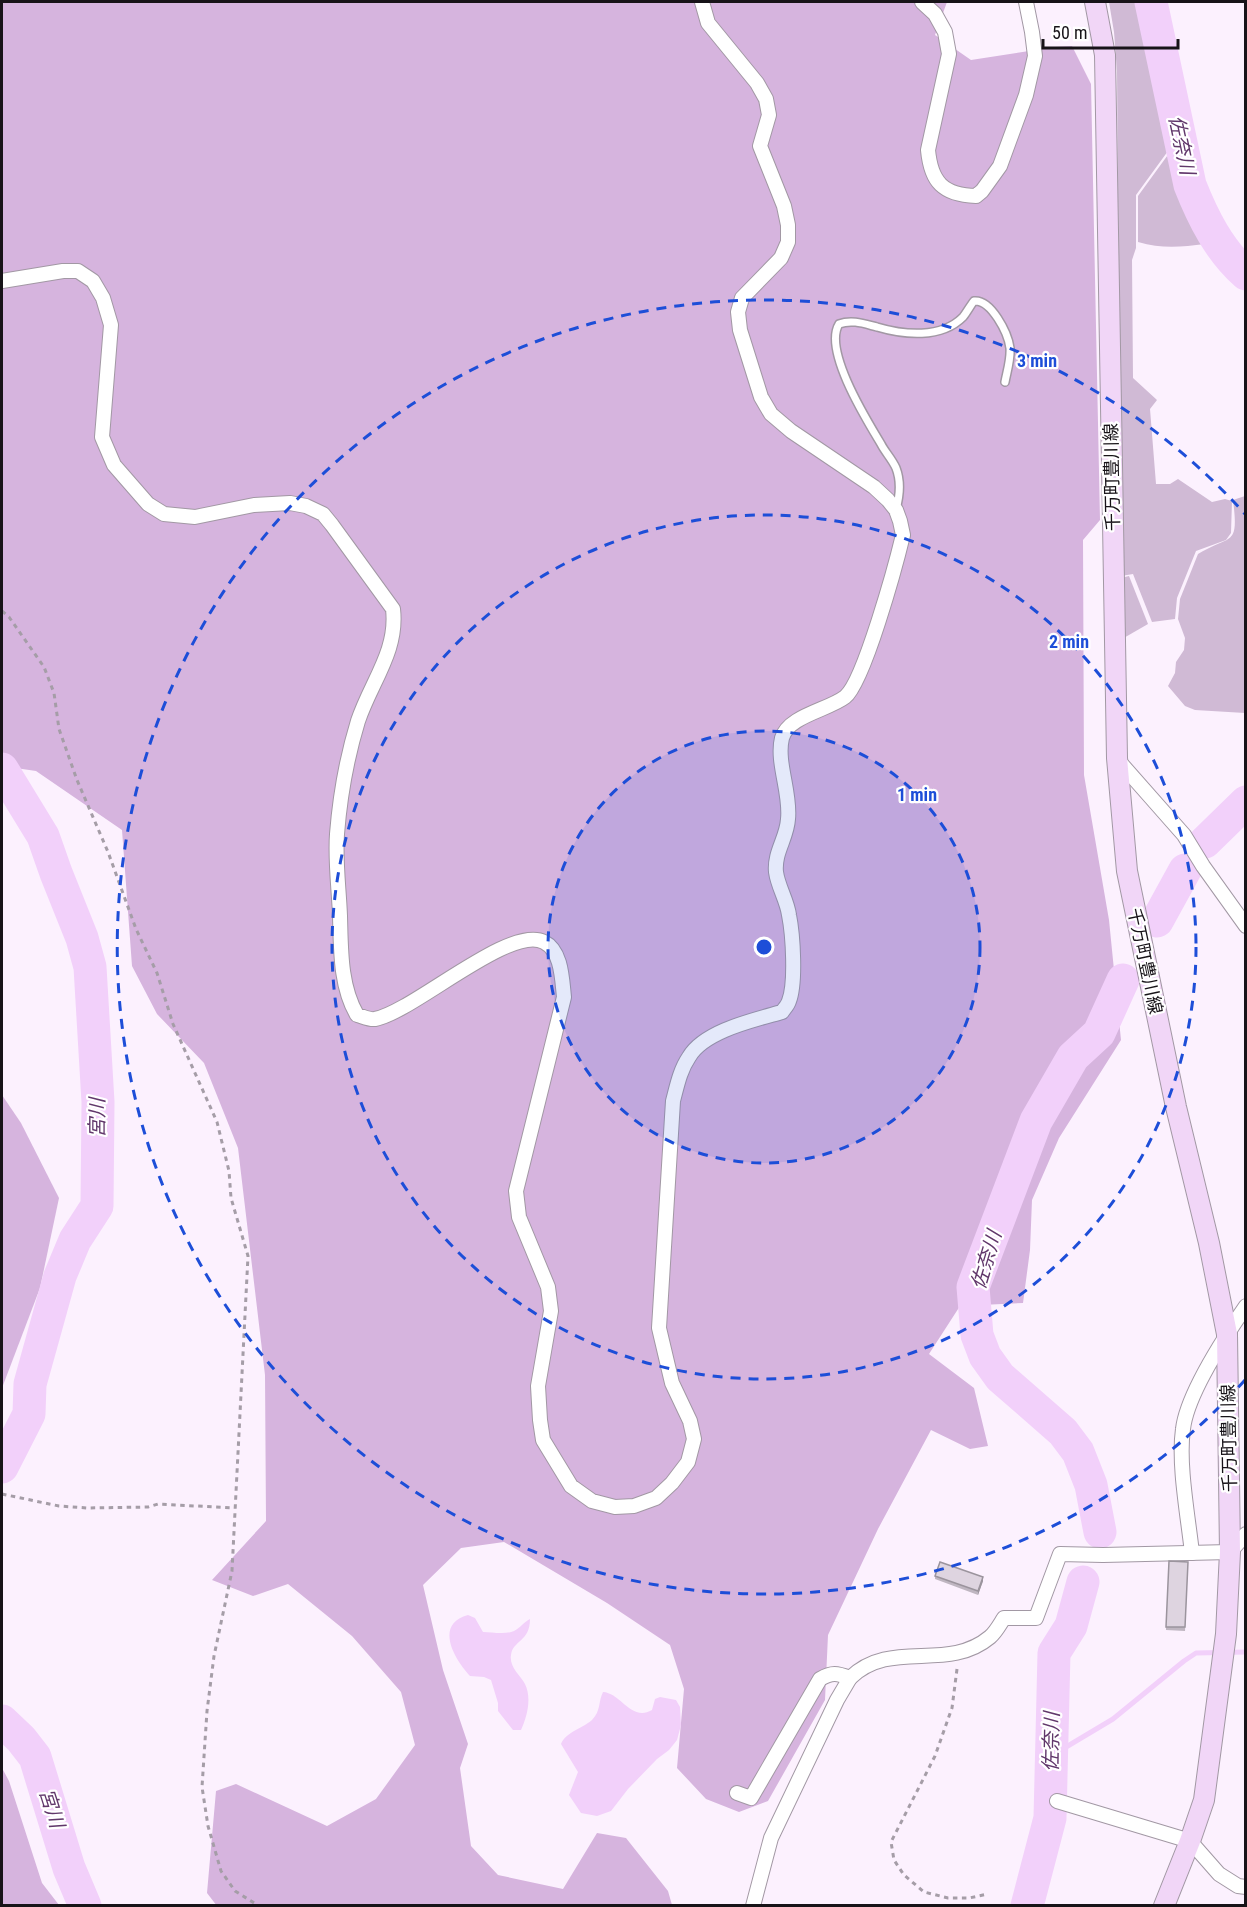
<svg xmlns="http://www.w3.org/2000/svg" width="1247" height="1907" viewBox="0 0 1247 1907" font-family="'Roboto Condensed','Noto Sans JP',sans-serif">
  <style>
    .green { fill: #d0bad5 }
    .forest { fill: #d6b4de }
    .water { fill: #f2d0fa }
    .lines { fill: none; stroke-linecap: round; stroke-linejoin: round }
    .stream { stroke: #f2d0fa; stroke-width: 5 }
    .river { stroke: #f2d0fa; stroke-width: 33 }
    .service-casing { stroke: #a298a4; stroke-width: 10 }
    .minor-casing { stroke: #a298a4; stroke-width: 16 }
    .secondary-casing { stroke: #a298a4; stroke-width: 22 }
    .path { stroke: #a59da7; stroke-width: 3; stroke-dasharray: 4.5 4.5; stroke-linecap: butt }
    .service { stroke: #fff; stroke-width: 7 }
    .minor { stroke: #fff; stroke-width: 14 }
    .secondary { stroke: #f1d6f7; stroke-width: 20 }
    .wall { fill: #bfb6c1 }
    .shaded-wall { fill: #9b949d }
    .building { fill: #ded4e0; stroke: #9b949d; stroke-width: 1.5 }
    .ring { fill: none; stroke: #1d4ed8; stroke-width: 3; stroke-dasharray: 10 8 }
    .labels { text-anchor: middle; stroke-width: 4.5; stroke-linejoin: round; paint-order: stroke }
    .street-label { font-size: 18px; fill: #171318; stroke: #fff }
    .water-label { font-size: 20px; font-style: italic; fill: #61376b; stroke: #fff }
    .centre { fill: #1d4ed8; stroke: #fff; stroke-width: 3 }
    .ring-label { font-size: 18px; text-anchor: middle; font-weight: bold; fill: #1d4ed8; stroke: #fff; stroke-width: 4.5; stroke-linejoin: round; paint-order: stroke }
  </style>
  <rect width="100%" height="100%" fill="#fcf1fe"/>
  <g class="green">
    <path d="M 1109,2 L 1141,2 L 1168,151 L 1136,195 L 1136,248 L 1132,260 L 1133,378 L 1157,400 L 1150,409 L 1156,484 L 1170,484 L 1178,479 L 1212,502 L 1225,499 L 1232,501 L 1231,533 L 1226,540 L 1196,551 L 1177,598 L 1175,619 L 1152,622 L 1133,574 L 1121,576 L 1117,71 L 1114,32 Z"/>
    <path d="M 1170,152 L 1183,202 L 1205,244 C 1181,247 1162,249 1138,242 L 1138,196 Z"/>
    <path d="M 1245,496 L 1245,713 L 1195,710 L 1185,706 L 1168,686 L 1175,673 L 1176,662 L 1184,650 L 1185,638 L 1178,619 L 1180,599 L 1198,554 C 1231,534 1239,548 1233,500 Z"/>
    <path d="M 1129,576 L 1148,624 L 1122,639 L 1121,578 Z"/>
  </g>
  <g class="forest">
    <path d="M 2,2 L 947,2 L 935,35 L 971,60 L 1055,47 L 1072,46 L 1091,84 L 1100,520 L 1083,540 L 1084,775 L 1109,920 L 1121,1040 L 1059,1138 L 1032,1200 L 1030,1250 L 1023,1303 L 960,1306 L 929,1354 L 974,1388 L 988,1446 L 970,1449 L 931,1430 L 878,1529 L 828,1635 L 825,1700 L 768,1801 L 739,1812 L 706,1799 L 677,1768 L 684,1689 L 670,1645 L 607,1603 L 504,1542 L 461,1548 L 423,1585 L 443,1670 L 468,1744 L 460,1768 L 471,1846 L 498,1875 L 563,1889 L 597,1833 L 626,1838 L 668,1891 L 672,1905 L 217,1906 L 207,1893 L 216,1791 L 236,1784 L 327,1826 L 376,1799 L 415,1745 L 401,1692 L 352,1636 L 288,1584 L 253,1596 L 212,1580 L 266,1521 L 265,1375 L 238,1148 L 204,1063 L 157,1014 L 132,966 L 122,830 L 36,771 L 2,766 Z"/>
    <path d="M 2,1095 L 21,1123 L 59,1198 L 40,1288 L 2,1388 Z"/>
    <path d="M 2,1768 L 9,1781 L 42,1883 L 59,1905 L 2,1905 Z"/>
  </g>
  <g class="water">
    <path d="M 468,1615 L 475,1618 L 483,1632 C 492,1632 505,1635 514,1631 C 520,1628 524,1622 530,1619 C 530,1642 513,1640 511,1655 C 509,1667 520,1675 525,1684 C 532,1698 527,1717 521,1730 L 513,1730 L 498,1711 L 498,1703 L 491,1680 L 484,1677 L 470,1676 C 454,1659 434,1624 468,1615 Z"/>
    <path d="M 603,1692 C 621,1693 631,1722 652,1710 L 655,1699 L 660,1697 L 676,1700 L 680,1707 L 681,1725 L 677,1740 L 669,1750 L 657,1759 L 628,1789 L 611,1811 L 597,1816 L 581,1813 L 569,1795 L 578,1772 L 561,1744 C 566,1732 583,1728 592,1720 C 601,1711 598,1702 603,1692 Z"/>
  </g>
  <g class="lines">
    <path class="stream" d="M 1051,1756 L 1113,1719 L 1184,1661 L 1196,1653 L 1246,1652"/>
    <g class="river">
      <path d="M 1151,2 L 1190,185 C 1203,218 1219,250 1246,274"/>
      <path d="M 2,769 L 43,836 L 56,873 L 82,938 L 90,967 L 98,1102 L 97,1206 L 75,1240 L 60,1276 L 30,1384 L 29,1414 L 2,1467"/>
      <path d="M 1205,842 L 1246,802"/>
      <path d="M 1157,921 L 1185,870"/>
      <path d="M 1100,1532 L 1091,1485 L 1078,1452 L 1063,1432 L 1000,1377 L 985,1356 L 977,1335 L 973,1287 L 1036,1121 L 1073,1057 L 1099,1033 L 1123,980"/>
      <path d="M 2,1721 L 21,1739 L 35,1757 L 69,1868 L 85,1906"/>
      <path d="M 1027,1906 L 1050,1818 L 1054,1653 L 1071,1626 L 1083,1582"/>
    </g>
    <defs>
      <path id="service" d="M 896,509 C 900,495 901,481 896,468 C 892,459 885,452 881,444 C 866,419 823,350 839,324 C 852,319 865,324 877,327 C 904,335 941,339 963,317 C 967,312 970,306 974,301 C 991,299 1008,333 1010,348 C 1011,359 1007,371 1005,382"/>
      <g id="minor">
        <path d="M 922,2 L 935,14 L 945,32 L 949,54 L 928,150 C 931,182 943,195 976,196 L 982,191 L 1000,166 L 1026,95 L 1035,56 L 1032,32 L 1026,2"/>
        <path d="M 2,281 L 63,271 L 78,271 L 93,281 L 103,298 L 111,325 L 102,437 L 114,465 L 148,504 L 164,514 L 195,517 L 254,505 L 290,503 L 306,506 L 323,514 L 332,525 L 393,609 C 398,651 371,682 358,721 C 347,757 340,796 337,834 C 335,861 339,889 340,916 C 341,949 340,986 357,1015 C 362,1016 369,1020 375,1019 C 413,1012 510,924 544,942 C 562,951 562,980 564,997 L 516,1191 L 519,1217 L 548,1287 L 551,1311 L 538,1386 L 540,1420 L 543,1440 L 571,1486 L 592,1501 L 615,1507 L 634,1506 L 656,1498 L 672,1483 L 688,1462 L 694,1439 L 690,1421 L 672,1383 L 659,1328 L 673,1101 C 677,1086 680,1070 689,1057 C 704,1031 754,1020 782,1012 C 784,1009 788,1005 789,1001 C 796,983 793,935 789,915 C 787,900 778,887 776,872 C 774,852 787,838 788,819 C 791,793 776,762 782,738 C 788,716 828,710 845,697 C 864,682 896,564 903,535 L 900,521 L 896,510 L 888,500 L 874,487 L 791,431 L 771,414 L 761,397 L 740,330 L 738,312 L 742,298 L 781,258 L 788,242 L 788,225 L 784,206 L 760,146 L 769,115 L 766,99 L 757,83 L 708,23 L 702,2"/>
        <path d="M 1117,759 L 1184,835 L 1203,866 L 1246,926"/>
        <path d="M 1192,1553 C 1188,1516 1178,1464 1183,1429 C 1187,1394 1226,1335 1246,1306"/>
        <path d="M 737,1793 L 751,1798 L 820,1679 C 832,1672 837,1673 850,1678 C 891,1638 947,1673 990,1637 C 996,1632 1000,1624 1004,1618 L 1036,1618 L 1060,1554 L 1103,1555 L 1230,1552 L 1246,1534"/>
        <path d="M 1057,1801 L 1190,1841 L 1219,1874 L 1238,1886 L 1246,1887"/>
        <path d="M 753,1906 L 771,1838 L 837,1700 L 850,1678"/>
      </g>
      <path id="secondary" d="M 1095,2 L 1105,55 L 1117,758 L 1127,871 L 1176,1107 L 1209,1243 L 1227,1334 L 1230,1552 L 1226,1634 L 1204,1800 L 1190,1841 L 1164,1906"/>
    </defs>
    <use href="#service" class="service-casing"/>
    <use href="#minor" class="minor-casing"/>
    <use href="#secondary" class="secondary-casing"/>
    <g class="path">
      <path d="M 2,611 L 9,617 L 44,667 L 54,693 L 59,729 L 77,780 L 108,852 L 136,929 L 157,973 L 173,1024 L 217,1122 L 229,1171 L 231,1198 L 248,1256 L 232,1571 L 214,1656 L 207,1711 L 202,1787 L 208,1826 L 221,1871 L 235,1891 L 259,1906"/>
      <path d="M 2,1494 L 59,1506 L 87,1508 L 148,1507 L 158,1504 L 234,1508"/>
      <path d="M 957,1669 L 952,1708 L 935,1756 L 891,1842 L 894,1860 L 904,1875 L 924,1892 L 948,1898 L 969,1898 L 988,1894"/>
    </g>
    <use href="#service" class="service"/>
    <use href="#minor" class="minor"/>
    <use href="#secondary" class="secondary"/>
  </g>
  <g class="wall">
    <path d="M 1188,1562 L 1185,1631 L 1166,1630 L 1166,1627 Z"/>
    <path d="M 935,1576 L 983,1581 L 978,1595 L 935,1579 Z"/>
  </g>
  <path class="shaded-wall" d="M 983,1577 L 983,1581 L 978,1595 L 978,1591 Z"/>
  <g class="building">
    <path d="M 1169,1561 L 1188,1562 L 1185,1627 L 1166,1627 Z"/>
    <path d="M 940,1562 L 983,1577 L 978,1591 L 935,1576 Z"/>
  </g>
  <circle cx="764" cy="947" r="216" fill="#1d4ed8" fill-opacity=".12"/>
  <g class="ring">
    <circle cx="764" cy="947" r="216"/>
    <circle cx="764" cy="947" r="432"/>
    <path d="M1245 1380A647 647 0 1 1 1245 514"/>
  </g>
  <g class="labels">
    <g class="street-label">
      <text transform="translate(1112 477) rotate(-91)" y="6">千万町豊川線</text>
      <text transform="translate(1145 961) rotate(78)" y="6">千万町豊川線</text>
      <text transform="translate(1229 1438) rotate(-91)" y="6">千万町豊川線</text>
    </g>
    <g class="water-label">
      <text transform="translate(1182 145) rotate(78)" y="7">佐奈川</text>
      <text transform="translate(97 1118) rotate(-90)" y="7">宮川</text>
      <text transform="translate(986 1260) rotate(-73)" y="7">佐奈川</text>
      <text transform="translate(1051 1742) rotate(-89)" y="7">佐奈川</text>
      <text transform="translate(52 1808) rotate(72)" y="7">宮川</text>
    </g>
  </g>
  <circle cx="764" cy="947" r="9" class="centre"/>
  <g class="ring-label">
    <text x="1037" y="367">3 min</text>
    <text x="1069" y="648">2 min</text>
    <text x="917" y="801">1 min</text>
  </g>
  <rect width="1247" height="1907" fill="none" stroke="#171318" stroke-width="6"/>
  <path d="M1043 39v9h135v-9" fill="none" stroke="#171318" stroke-width="3"/>
  <text x="1052" y="39" font-size="18" fill="#171318" stroke="#ffffff" stroke-width="4.5" paint-order="stroke">50 m</text>
</svg>
